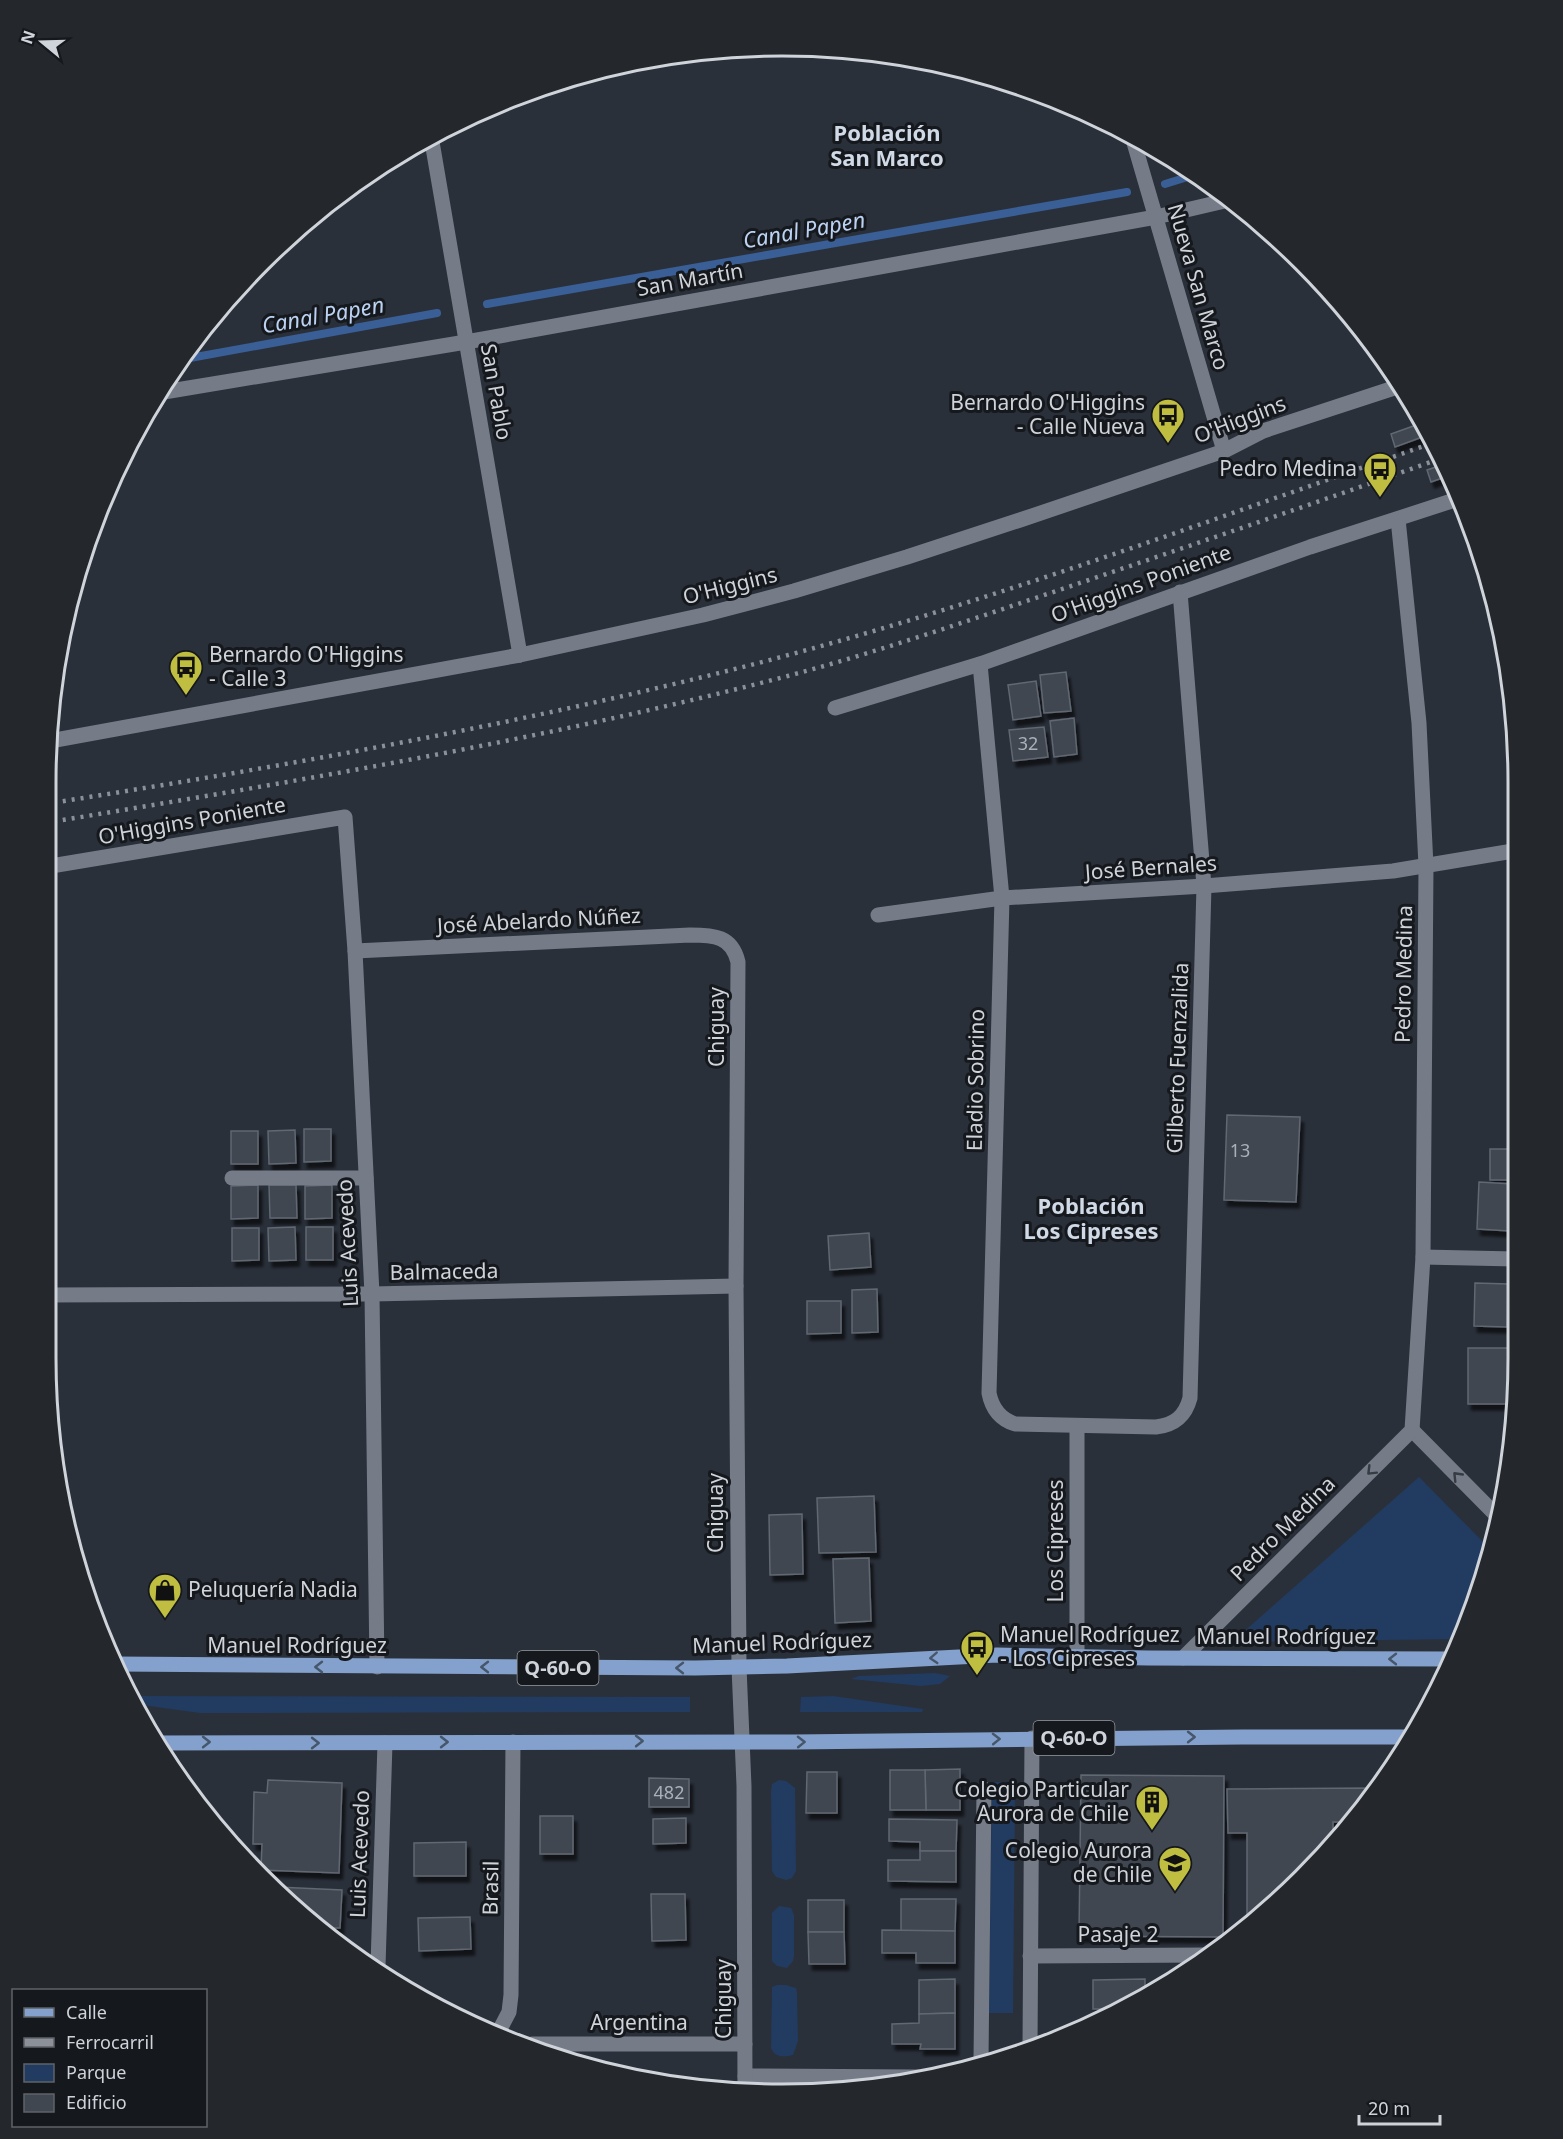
<svg xmlns="http://www.w3.org/2000/svg" width="1563" height="2139" viewBox="0 0 1563 2139" font-family="'Noto Sans',sans-serif">
  <style>
    .green { fill: #223b61 }
    .lines { fill: none; stroke-linecap: round; stroke-linejoin: round }
    .stream { stroke: #3a5f96; stroke-width: 8 }
    .building { fill: #404751; stroke: #606772; stroke-width: 1.5; filter: url(#shadow) }
    .street { stroke: #757c88; stroke-width: 15 }
    .secondary { stroke: #757c88; stroke-width: 15 }
    .primary { stroke: #83a1cc; stroke-width: 15 }
    .rail { stroke: #8c9199; stroke-width: 4.5; stroke-dasharray: 3 6; stroke-linecap: butt }
    .oneway { stroke: #373b42 }
    .oneway2 { stroke: #46566b }
    .labels { text-anchor: middle; stroke-width: 6; stroke-linejoin: round; paint-order: stroke }
    .number-label { font-size: 18px; fill: #abb0b8 }
    .shield { fill: #15181c; stroke: #979ba1; stroke-width: 1.5 }
    .shield-label { font-size: 20px; font-weight: bold; fill: #cfd3da }
    .street-label { font-size: 21px; fill: #cfd3da; stroke: #15181c }
    .poi-label { font-size: 21px; fill: #cfd3da; stroke: #15181c; text-anchor: end }
    .neighbourhood-label { font-size: 22px; font-weight: bold; fill: #d0d9e6; stroke: #15181c }
    .water-label { font-size: 22px; font-style: italic; fill: #bcd2f3; stroke: #15181c }
    .rim { fill: none; stroke: #cfd3da; stroke-width: 3 }
  </style>
  <defs>
    <filter id="shadow"><feDropShadow dx="3.5" dy="6" stdDeviation="1.5" flood-color="#0009"/></filter>
  </defs>
  <rect width="100%" height="100%" fill="#2a303a"/>
  <g class="green">
    <path d="M 1419,1477 L 1492,1551 L 1459,1639 L 1232,1642 Z"/>
    <path d="M 935,1673 L 950,1676 L 940,1684 L 921,1686 L 851,1679 L 859,1676 Z"/>
    <path d="M 131,1696 L 690,1697 L 690,1712 L 200,1713 L 135,1704 Z"/>
    <path d="M 833,1696 L 923,1709 L 922,1712 L 800,1712 L 801,1697 Z"/>
    <path d="M 779,1780 L 786,1781 L 795,1788 L 796,1871 L 792,1878 L 786,1880 L 776,1877 L 772,1871 L 771,1792 L 772,1784 Z"/>
    <path d="M 992,1782 L 1015,1782 L 1013,2013 L 989,2013 Z"/>
    <path d="M 779,1906 L 791,1908 L 794,1915 L 794,1956 L 793,1961 L 787,1968 L 777,1966 L 772,1961 L 772,1913 Z"/>
    <path d="M 777,1985 L 786,1985 L 796,1988 L 797,1992 L 798,2041 L 793,2055 C 784,2057 775,2058 771,2048 L 772,1991 L 772,1987 Z"/>
  </g>
  <g class="lines">
    <g class="stream">
      <path d="M 1165,184 L 1194,175"/>
      <path d="M 487,304 L 1127,192"/>
      <path d="M 179,360 L 437,313"/>
    </g>
  </g>
  <g class="building">
    <path d="M 1419,424 L 1425,436 L 1395,447 L 1391,434 Z"/>
    <path d="M 1442,465 L 1448,476 L 1431,482 L 1427,470 Z"/>
    <path d="M 1066,672 L 1071,711 L 1044,713 L 1040,675 Z"/>
    <path d="M 1036,681 L 1041,716 L 1013,720 L 1008,685 Z"/>
    <path d="M 1074,718 L 1077,754 L 1054,757 L 1050,721 Z"/>
    <path d="M 1044,727 L 1048,757 L 1013,761 L 1009,730 Z"/>
    <path d="M 1227,1115 L 1300,1117 L 1296,1202 L 1224,1200 Z"/>
    <path d="M 304,1129 L 331,1129 L 331,1161 L 304,1162 Z"/>
    <path d="M 295,1130 L 296,1163 L 269,1164 L 268,1131 Z"/>
    <rect x="231" y="1131" width="27" height="33"/>
    <rect x="1490" y="1149" width="25" height="31"/>
    <path d="M 1479,1182 L 1512,1184 L 1510,1231 L 1477,1229 Z"/>
    <path d="M 258,1185 L 258,1218 L 231,1219 L 231,1186 Z"/>
    <path d="M 269,1185 L 296,1185 L 297,1218 L 270,1218 Z"/>
    <path d="M 332,1185 L 332,1218 L 305,1219 L 305,1186 Z"/>
    <path d="M 295,1227 L 296,1260 L 269,1261 L 268,1228 Z"/>
    <rect x="306" y="1227" width="27" height="33"/>
    <path d="M 232,1228 L 259,1228 L 259,1260 L 232,1261 Z"/>
    <path d="M 869,1233 L 871,1267 L 830,1270 L 828,1236 Z"/>
    <path d="M 1475,1283 L 1508,1284 L 1507,1327 L 1474,1326 Z"/>
    <path d="M 877,1289 L 878,1332 L 852,1333 L 852,1290 Z"/>
    <path d="M 807,1301 L 841,1301 L 841,1333 L 807,1334 Z"/>
    <rect x="1468" y="1348" width="48" height="56"/>
    <path d="M 874,1496 L 876,1552 L 819,1553 L 817,1498 Z"/>
    <path d="M 802,1514 L 803,1574 L 770,1575 L 769,1515 Z"/>
    <path d="M 77,1546 L 78,1571 L 70,1547 Z"/>
    <path d="M 869,1558 L 871,1621 L 835,1623 L 833,1559 Z"/>
    <path d="M 960,1769 L 960,1810 L 926,1810 L 925,1770 Z"/>
    <path d="M 890,1770 L 925,1770 L 926,1810 L 890,1810 Z"/>
    <path d="M 807,1772 L 837,1772 L 837,1813 L 806,1813 Z"/>
    <path d="M 1081,1775 L 1224,1776 L 1223,1937 L 1079,1936 Z"/>
    <path d="M 649,1778 L 689,1779 L 689,1807 L 649,1807 Z"/>
    <path d="M 268,1780 L 342,1783 L 339,1873 L 261,1870 L 262,1844 L 253,1844 L 254,1792 L 267,1793 Z"/>
    <path d="M 1372,1788 L 1349,1822 L 1333,1822 L 1333,1845 L 1247,1925 L 1247,1833 L 1228,1833 L 1227,1789 Z"/>
    <rect x="540" y="1816" width="33" height="38"/>
    <path d="M 686,1818 L 686,1843 L 653,1844 L 653,1819 Z"/>
    <path d="M 889,1819 L 957,1820 L 956,1851 L 920,1851 L 920,1842 L 889,1841 Z"/>
    <path d="M 466,1842 L 466,1876 L 414,1876 L 414,1843 Z"/>
    <path d="M 920,1851 L 956,1851 L 956,1882 L 888,1881 L 888,1860 L 920,1860 Z"/>
    <path d="M 277,1887 L 342,1890 L 340,1928 L 320,1928 L 296,1911 L 277,1890 Z"/>
    <path d="M 651,1894 L 685,1894 L 686,1940 L 652,1941 Z"/>
    <path d="M 901,1899 L 956,1899 L 955,1931 L 901,1931 Z"/>
    <rect x="808" y="1900" width="36" height="32"/>
    <path d="M 470,1917 L 471,1949 L 419,1951 L 418,1918 Z"/>
    <path d="M 882,1930 L 955,1931 L 955,1963 L 916,1963 L 916,1953 L 882,1953 Z"/>
    <path d="M 808,1932 L 844,1932 L 845,1964 L 809,1964 Z"/>
    <path d="M 955,1979 L 955,2013 L 919,2014 L 919,1980 Z"/>
    <path d="M 1145,1979 L 1145,1991 L 1113,2009 L 1093,2009 L 1093,1980 Z"/>
    <path d="M 955,2013 L 955,2049 L 920,2049 L 921,2044 L 892,2044 L 892,2024 L 919,2023 L 919,2014 Z"/>
  </g>
  <g class="lines">
    <g class="street">
      <path d="M 431,136 L 520,655"/>
      <path d="M 1132,136 L 1224,451"/>
      <path d="M 158,393 L 466,342 L 1156,217 L 1229,200"/>
      <path d="M 980,664 L 1002,898 L 989,1393 C 992,1409 1000,1419 1015,1424 L 1156,1427 C 1174,1425 1185,1417 1190,1398 L 1204,886 L 1180,592"/>
      <path d="M 835,708 L 980,664 L 1310,547 L 1461,498"/>
      <path d="M 45,867 L 345,817 L 355,951 L 372,1294 L 377,1667"/>
      <path d="M 878,915 L 1002,898 L 1204,886 L 1393,871 L 1513,851"/>
      <path d="M 355,951 L 690,935 C 714,935 732,936 738,962 L 736,1286 L 739,1667"/>
      <path d="M 232,1178 L 366,1178"/>
      <path d="M 1423,1257 L 1515,1259"/>
      <path d="M 45,1295 L 372,1294 L 736,1286"/>
      <path d="M 1412,1430 L 1498,1517"/>
      <path d="M 1077,1656 L 1077,1426"/>
      <path d="M 1183,1658 L 1412,1430 L 1423,1257 L 1426,866 L 1419,723 L 1398,519"/>
      <path d="M 1030,1956 L 1206,1955"/>
      <path d="M 378,1966 L 385,1743"/>
      <path d="M 498,2033 L 509,2012 L 511,1995 L 513,1742"/>
      <path d="M 532,2044 L 745,2044"/>
      <path d="M 1030,2047 L 1032,1738"/>
      <path d="M 981,2060 L 984,1789"/>
      <path d="M 745,2076 L 918,2077"/>
    </g>
    <g class="secondary">
      <path d="M 50,741 L 520,655 L 703,615 L 794,591 L 907,557 L 1020,520 L 1224,451 L 1263,431 L 1397,387"/>
      <path d="M 739,1667 L 744,1786 L 745,2090"/>
    </g>
    <g class="primary">
      <path d="M 114,1664 L 695,1668 L 787,1666 L 997,1655 L 1148,1658 L 1451,1659"/>
      <path d="M 156,1743 L 794,1742 L 1242,1737 L 1406,1737"/>
    </g>
    <g class="rail">
      <path d="M 45,804 C 287,766 528,723 766,661 C 991,602 1210,520 1430,444"/>
      <path d="M 45,823 C 298,781 551,739 799,673 C 890,648 979,617 1068,587 C 1192,545 1316,503 1439,459"/>
    </g>
  </g>
  <defs><path id="oneway-chevron" d="M-2-3.5L2.5 0L-2 3.5" fill="none" stroke-width="1.6" stroke-linecap="round" stroke-linejoin="round" transform="scale(1.5)"/></defs>
  <g class="oneway">
    <use href="#oneway-chevron" transform="translate(1371 1471) rotate(135)"/>
    <use href="#oneway-chevron" transform="translate(1457 1476) rotate(-134)"/>
  </g>
  <g class="oneway2">
    <use href="#oneway-chevron" transform="translate(934 1658) rotate(177)"/>
    <use href="#oneway-chevron" transform="translate(1393 1659) rotate(-180)"/>
    <use href="#oneway-chevron" transform="translate(319 1667) rotate(-180)"/>
    <use href="#oneway-chevron" transform="translate(485 1667) rotate(-180)"/>
    <use href="#oneway-chevron" transform="translate(680 1668) rotate(-180)"/>
    <use href="#oneway-chevron" transform="translate(1191 1737)"/>
    <use href="#oneway-chevron" transform="translate(996 1739) rotate(-1)"/>
    <use href="#oneway-chevron" transform="translate(639 1741)"/>
    <use href="#oneway-chevron" transform="translate(206 1742)"/>
    <use href="#oneway-chevron" transform="translate(444 1742)"/>
    <use href="#oneway-chevron" transform="translate(801 1742) rotate(-1)"/>
    <use href="#oneway-chevron" transform="translate(315 1743)"/>
  </g>
  <defs>
    <symbol id="bus-pin" viewBox="-11 -11 22 30"><path d="M0 17L-7.5 6A9.5 9.5 0 1 1 7.5 6Z" fill="#c0be40" stroke="#15181c"/><path d="M-5-6H5V4H4V6H2V4H-2V6H-4V4H-5ZM-3.5-4V0h7V-4ZM-3.5 1.2v1.5H-2V1.2ZM2 1.2v1.5H3.5V1.2Z" fill="#111"/></symbol>
    <symbol id="shop-pin" viewBox="-11 -11 22 30"><path d="M0 17L-7.5 6A9.5 9.5 0 1 1 7.5 6Z" fill="#c0be40" stroke="#15181c"/><path d="M-5-2.5h2.3a2.7 3.5 0 0 1 5.4 0H5L5.5 6h-11ZM-1.5-2.5h3a1.5 2.3 0 0 0-3 0Z" fill="#111"/></symbol>
    <symbol id="building-pin" viewBox="-11 -11 22 30"><path d="M0 17L-7.5 6A9.5 9.5 0 1 1 7.5 6Z" fill="#c0be40" stroke="#15181c"/><path d="M-4-6H4V6H1V3H-1V6H-4ZM-2.5-4.3h1.7v1.8h-1.7ZM.8-4.3h1.7v1.8H.8ZM-2.5-1h1.7V.8h-1.7ZM.8-1h1.7V.8H.8Z" fill="#111"/></symbol>
    <symbol id="school-pin" viewBox="-11 -11 22 30"><path d="M0 17L-7.5 6A9.5 9.5 0 1 1 7.5 6Z" fill="#c0be40" stroke="#15181c"/><path d="M0-5L7-2L0 1L-7-2ZM-4 1L0 2.5L4 1V4Q0 6-4 4Z" fill="#111"/></symbol>
  </defs>
  <g fill-rule="evenodd">
    <use href="#bus-pin" x="1149" y="396" width="38" height="52"/>
    <use href="#bus-pin" x="1361" y="450" width="38" height="52"/>
    <use href="#bus-pin" x="167" y="648" width="38" height="52"/>
    <use href="#shop-pin" x="146" y="1571" width="38" height="52"/>
    <use href="#bus-pin" x="958" y="1628" width="38" height="52"/>
    <use href="#building-pin" x="1133" y="1783" width="38" height="52"/>
    <use href="#school-pin" x="1156" y="1844" width="38" height="52"/>
  </g>
  <g class="labels">
    <g class="number-label">
      <text x="1028" y="750">32</text>
      <text x="1240" y="1157">13</text>
      <text x="669" y="1799">482</text>
    </g>
    <g class="shield">
      <rect x="517.5" y="1651" width="81" height="34" rx="4.5"/>
      <rect x="1033.5" y="1721" width="81" height="34" rx="4.5"/>
    </g>
    <g class="shield-label">
      <text x="558" y="1675">Q-60-O</text>
      <text x="1074" y="1745">Q-60-O</text>
    </g>
    <g class="street-label">
      <text transform="translate(690 280) rotate(-10)" y="7">San Martín</text>
      <text transform="translate(1198 287) rotate(74)" y="7">Nueva San Marco</text>
      <text transform="translate(496 392) rotate(80)" y="7">San Pablo</text>
      <text transform="translate(1240 420) rotate(-21)" y="7">O'Higgins</text>
      <text transform="translate(1141 584) rotate(-20)" y="7">O'Higgins Poniente</text>
      <text transform="translate(730 586) rotate(-14)" y="7">O'Higgins</text>
      <text transform="translate(192 821) rotate(-10)" y="7">O'Higgins Poniente</text>
      <text transform="translate(1151 868) rotate(-4)" y="7">José Bernales</text>
      <text transform="translate(539 921) rotate(-3)" y="7">José Abelardo Núñez</text>
      <text transform="translate(1404 974) rotate(-89)" y="7">Pedro Medina</text>
      <text transform="translate(717 1027) rotate(-90)" y="7">Chiguay</text>
      <text transform="translate(1178 1058) rotate(-88)" y="7">Gilberto Fuenzalida</text>
      <text transform="translate(976 1080) rotate(-89)" y="7">Eladio Sobrino</text>
      <text transform="translate(348 1243) rotate(-93)" y="7">Luis Acevedo</text>
      <text transform="translate(444 1272) rotate(-1)" y="7">Balmaceda</text>
      <text transform="translate(716 1513) rotate(-90)" y="7">Chiguay</text>
      <text transform="translate(1283 1529) rotate(-45)" y="7">Pedro Medina</text>
      <text transform="translate(1056 1541) rotate(-90)" y="7">Los Cipreses</text>
      <text x="1286" y="1644">Manuel Rodríguez</text>
      <text transform="translate(782 1643) rotate(-2)" y="7">Manuel Rodríguez</text>
      <text x="297" y="1653">Manuel Rodríguez</text>
      <text transform="translate(360 1854) rotate(-88)" y="7">Luis Acevedo</text>
      <text transform="translate(491 1888) rotate(-89)" y="7">Brasil</text>
      <text x="1118" y="1942">Pasaje 2</text>
      <text transform="translate(724 1999) rotate(-90)" y="7">Chiguay</text>
      <text x="639" y="2030">Argentina</text>
    </g>
    <g class="poi-label">
      <text x="1145" y="410">Bernardo O'Higgins<tspan x="1145" dy="24">- Calle Nueva</tspan></text>
      <text x="1357" y="476">Pedro Medina</text>
      <text x="209" y="662" text-anchor="start">Bernardo O'Higgins<tspan x="209" dy="24">- Calle 3</tspan></text>
      <text x="188" y="1597" text-anchor="start">Peluquería Nadia</text>
      <text x="1000" y="1642" text-anchor="start">Manuel Rodríguez<tspan x="1000" dy="24">- Los Cipreses</tspan></text>
      <text x="1129" y="1797">Colegio Particular<tspan x="1129" dy="24">Aurora de Chile</tspan></text>
      <text x="1152" y="1858">Colegio Aurora<tspan x="1152" dy="24">de Chile</tspan></text>
    </g>
    <g class="neighbourhood-label">
      <text x="887" y="141">Población<tspan x="887" dy="25">San Marco</tspan></text>
      <text x="1091" y="1214">Población<tspan x="1091" dy="25">Los Cipreses</tspan></text>
    </g>
    <g class="water-label">
      <text transform="translate(804 230) rotate(-10)" y="8">Canal Papen</text>
      <text transform="translate(323 315) rotate(-10)" y="8">Canal Papen</text>
    </g>
  </g>
  <path d="M0 0H1563V2139H0ZM782 56H782A726 726 0 0 1 1508 782V1358A726 726 0 0 1 782 2084H782A726 726 0 0 1 56 1358V782A726 726 0 0 1 782 56Z" fill="#24272b" fill-rule="evenodd"/>
  <path class="rim" d="M782 56H782A726 726 0 0 1 1508 782V1358A726 726 0 0 1 782 2084H782A726 726 0 0 1 56 1358V782A726 726 0 0 1 782 56Z"/>
  <rect x="12" y="1989" width="195" height="138" fill="#15181c" stroke="#5f6368" stroke-width="1.5"/>
  <rect x="24" y="2008" width="30" height="9" fill="#83a1cc" stroke="#5f6368" stroke-width="1.5"/>
  <text x="66" y="2019" font-size="18" fill="#cfd3da">Calle</text>
  <rect x="24" y="2038" width="30" height="9" fill="#8c9199" stroke="#5f6368" stroke-width="1.5"/>
  <text x="66" y="2049" font-size="18" fill="#cfd3da">Ferrocarril</text>
  <rect x="24" y="2064" width="30" height="18" fill="#223b61" stroke="#5f6368" stroke-width="1.5"/>
  <text x="66" y="2079" font-size="18" fill="#cfd3da">Parque</text>
  <rect x="24" y="2094" width="30" height="18" fill="#404751" stroke="#5f6368" stroke-width="1.5"/>
  <text x="66" y="2109" font-size="18" fill="#cfd3da">Edificio</text>
  <g transform="translate(42 42) rotate(289)" stroke="#15181c" stroke-width="4.5" paint-order="stroke">
  <path d="M0-4.5L10 22L0 15L-10 22Z" fill="#cfd3da"/>
  <text y="-9" font-size="16" font-weight="bold" text-anchor="middle" fill="#cfd3da">N</text>
  </g>
  <path d="M1359 2115v9h81v-9" fill="none" stroke="#cfd3da" stroke-width="3"/>
  <text x="1368" y="2115" font-size="18" fill="#cfd3da" stroke="#15181c" stroke-width="4.5" paint-order="stroke">20 m</text>
</svg>
